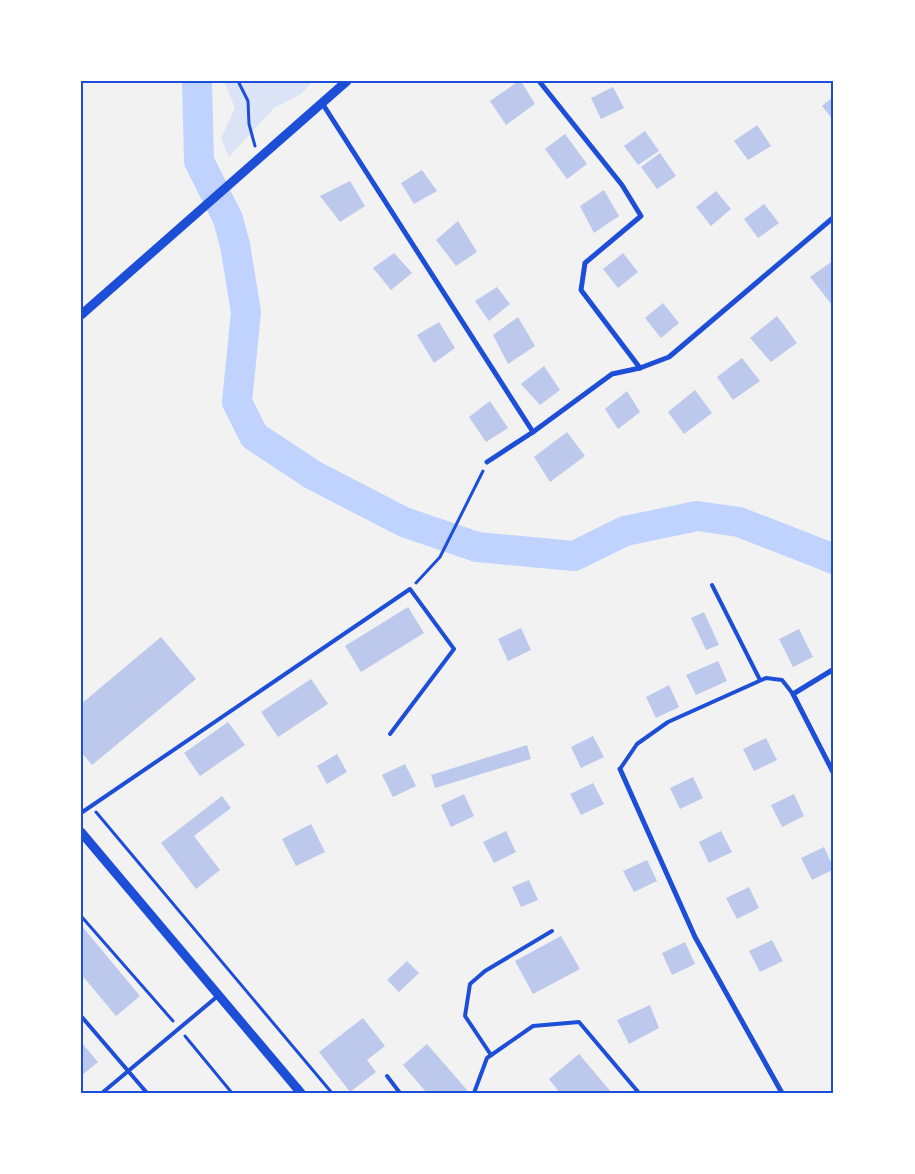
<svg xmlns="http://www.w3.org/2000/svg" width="915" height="1174" viewBox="0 0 915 1174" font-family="Arial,sans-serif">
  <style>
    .green { fill: #dbe4f7 }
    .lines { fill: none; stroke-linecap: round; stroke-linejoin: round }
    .river { stroke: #bfd3fe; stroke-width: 30 }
    .building { fill: #bdc9ec }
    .path { stroke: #1d4ed8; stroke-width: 3 }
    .service { stroke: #1d4ed8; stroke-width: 4 }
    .minor { stroke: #1d4ed8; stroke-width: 5 }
    .tertiary { stroke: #1d4ed8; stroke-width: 9 }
    .neatline { fill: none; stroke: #1d4ed8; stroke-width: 2 }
  </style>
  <rect width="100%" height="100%" fill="#f2f2f2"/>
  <path class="green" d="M 224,81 L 313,81 L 301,94 L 274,108 L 229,157 L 221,138 L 235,108 Z"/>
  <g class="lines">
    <path class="river" d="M 197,81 L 199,161 L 228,219 L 235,245 L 246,312 L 237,402 L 254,436 L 313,475 L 404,522 L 477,547 L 574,556 L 625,531 L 697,516 L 739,522 L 834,559"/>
  </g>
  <g class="building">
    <path d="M 519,81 L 521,81 L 535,104 L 506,125 L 490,101 Z"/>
    <path d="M 613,87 L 624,108 L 601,119 L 591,98 Z"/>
    <path d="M 834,96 L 834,121 L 822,106 Z"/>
    <path d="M 757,125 L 771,146 L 748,160 L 734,141 Z"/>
    <path d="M 645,131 L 659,151 L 638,165 L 624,146 Z"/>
    <path d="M 565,134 L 587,164 L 567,179 L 545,149 Z"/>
    <path d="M 660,153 L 676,176 L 657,189 L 641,167 Z"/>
    <path d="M 422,170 L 437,191 L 414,204 L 401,183 Z"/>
    <path d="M 350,181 L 365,206 L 340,222 L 320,196 Z"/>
    <path d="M 604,190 L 619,216 L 594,233 L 580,206 Z"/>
    <path d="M 716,191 L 731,209 L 711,226 L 696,207 Z"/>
    <path d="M 764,204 L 779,223 L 758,238 L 744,219 Z"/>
    <path d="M 458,221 L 477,252 L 456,266 L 436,240 Z"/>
    <path d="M 394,253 L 412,273 L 391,290 L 373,268 Z"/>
    <path d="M 623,253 L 638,272 L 618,288 L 603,269 Z"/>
    <path d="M 834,260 L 834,304 L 832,305 L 810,277 Z"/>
    <path d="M 497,287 L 510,304 L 489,321 L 475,301 Z"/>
    <path d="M 663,303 L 679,323 L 661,338 L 645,318 Z"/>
    <path d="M 777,316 L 797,343 L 771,362 L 750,338 Z"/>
    <path d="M 518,317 L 535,346 L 508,364 L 493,335 Z"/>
    <path d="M 439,322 L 455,348 L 434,363 L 417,335 Z"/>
    <path d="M 742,358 L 760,381 L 733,400 L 717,377 Z"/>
    <path d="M 544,366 L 560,390 L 540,405 L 521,384 Z"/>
    <path d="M 695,390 L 712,413 L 684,434 L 668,412 Z"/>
    <path d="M 627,391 L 640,412 L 618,429 L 605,409 Z"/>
    <path d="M 490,401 L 508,428 L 486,442 L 469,417 Z"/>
    <path d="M 567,432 L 585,456 L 550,482 L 534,457 Z"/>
    <path d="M 408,607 L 424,633 L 361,672 L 345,646 Z"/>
    <path d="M 704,612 L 719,645 L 706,650 L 691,618 Z"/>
    <path d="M 521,628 L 531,650 L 508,661 L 498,639 Z"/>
    <path d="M 799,629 L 813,657 L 793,667 L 779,639 Z"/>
    <path d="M 161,637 L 196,679 L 92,765 L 81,752 L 81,704 Z"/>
    <path d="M 718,661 L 727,681 L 696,695 L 686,675 Z"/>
    <path d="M 311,679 L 328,704 L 278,737 L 261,712 Z"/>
    <path d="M 669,685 L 679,707 L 656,718 L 646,697 Z"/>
    <path d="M 228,722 L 245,745 L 200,776 L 184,753 Z"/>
    <path d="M 593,736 L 604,757 L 581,768 L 571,747 Z"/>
    <path d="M 766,738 L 777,760 L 754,771 L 743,749 Z"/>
    <path d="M 527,745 L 531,759 L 435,788 L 431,775 Z"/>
    <path d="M 337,754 L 347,772 L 327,784 L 317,766 Z"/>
    <path d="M 405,764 L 416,786 L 393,797 L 382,775 Z"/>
    <path d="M 693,777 L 703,798 L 680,809 L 670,788 Z"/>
    <path d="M 593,783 L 604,804 L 581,815 L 570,794 Z"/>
    <path d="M 464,794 L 474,816 L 451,827 L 441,805 Z"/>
    <path d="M 794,794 L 804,816 L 782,827 L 771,805 Z"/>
    <path d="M 222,796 L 231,808 L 194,836 L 220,870 L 196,889 L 161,843 Z"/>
    <path d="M 311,824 L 325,852 L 296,866 L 282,839 Z"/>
    <path d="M 506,831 L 516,852 L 494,863 L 483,842 Z"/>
    <path d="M 721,831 L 732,852 L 709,863 L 699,842 Z"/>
    <path d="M 824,847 L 834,869 L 812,880 L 801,858 Z"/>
    <path d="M 647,860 L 657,881 L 634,892 L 623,871 Z"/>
    <path d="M 529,880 L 538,900 L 521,907 L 512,887 Z"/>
    <path d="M 749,887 L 759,908 L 737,919 L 726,898 Z"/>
    <path d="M 81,925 L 140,996 L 116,1016 L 81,974 Z"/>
    <path d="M 561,936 L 580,969 L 533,994 L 515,961 Z"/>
    <path d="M 772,940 L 783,961 L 760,972 L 749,951 Z"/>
    <path d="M 685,942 L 695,964 L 672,975 L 662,953 Z"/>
    <path d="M 407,961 L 419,973 L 399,992 L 387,980 Z"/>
    <path d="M 650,1005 L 659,1028 L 629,1044 L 617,1020 Z"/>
    <path d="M 363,1018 L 385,1046 L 367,1060 L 376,1072 L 350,1092 L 319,1052 Z"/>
    <path d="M 81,1042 L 98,1062 L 81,1076 Z"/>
    <path d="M 427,1044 L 467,1090 L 464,1093 L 427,1093 L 403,1065 Z"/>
    <path d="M 579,1054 L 612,1093 L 560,1093 L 549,1079 Z"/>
  </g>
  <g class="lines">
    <g class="path">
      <path d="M 238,81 L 248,101 L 249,124 L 255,146"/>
      <path d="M 416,583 L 440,557 L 483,471"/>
      <path d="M 96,812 L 332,1093"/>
      <path d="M 81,916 L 173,1021"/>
      <path d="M 185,1036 L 232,1093"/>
    </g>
    <g class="service">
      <path d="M 712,585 L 760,680"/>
      <path d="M 620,769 L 637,744 L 668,722 L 766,678 L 782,680 L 793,694"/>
      <path d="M 81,813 L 410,589 L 454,649 L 390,734"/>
      <path d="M 81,1016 L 147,1093"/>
      <path d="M 491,1055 L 465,1016 L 470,984 L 485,971 L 552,931"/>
      <path d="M 387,1076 L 400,1093"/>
      <path d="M 102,1093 L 219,995"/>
      <path d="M 474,1093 L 487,1058 L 533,1026 L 579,1022 L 639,1093"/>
    </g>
    <g class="minor">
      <path d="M 539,81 L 622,185 L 641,216 L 585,263 L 581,290 L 640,368"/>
      <path d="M 322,103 L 533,432"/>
      <path d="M 487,462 L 533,432 L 612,374 L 640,368 L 669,357 L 834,217"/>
      <path d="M 834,669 L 793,694 L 834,774"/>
      <path d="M 620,769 L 695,937 L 782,1093"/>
    </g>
    <g class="tertiary">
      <path d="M 81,315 L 347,81"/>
      <path d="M 81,832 L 301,1093"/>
    </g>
  </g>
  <rect width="915" height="1174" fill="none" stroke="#ffffff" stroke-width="165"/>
  <rect x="82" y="82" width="750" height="1010" class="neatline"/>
</svg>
